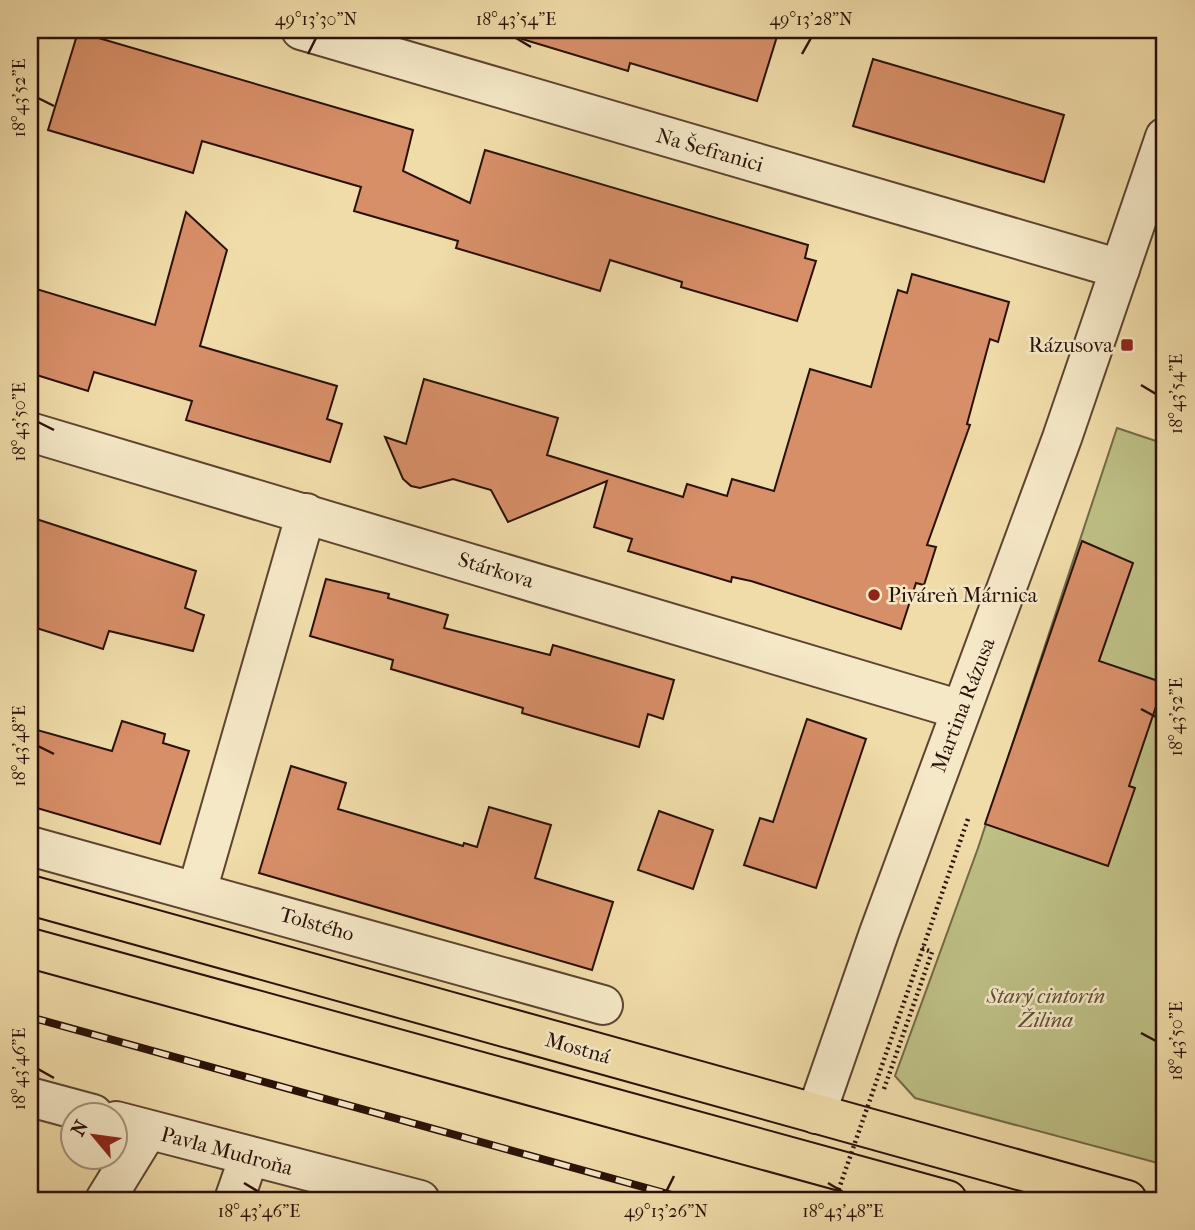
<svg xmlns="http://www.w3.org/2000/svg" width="1195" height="1230" viewBox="0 0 1195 1230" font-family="'IM FELL French Canon',serif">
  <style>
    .green { fill: #bdbf85; stroke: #746846; stroke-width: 2 }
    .building { fill: #d78f68; stroke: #2a1107; stroke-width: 2 }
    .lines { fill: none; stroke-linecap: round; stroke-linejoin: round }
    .minor-casing { stroke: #5c4430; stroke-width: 42 }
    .major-casing { stroke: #2a1107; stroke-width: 42 }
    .path { stroke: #2a1107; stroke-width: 4.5; stroke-dasharray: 2 3.5; stroke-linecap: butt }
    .minor { stroke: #f5e8c7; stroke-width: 38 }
    .major { stroke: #f0dca9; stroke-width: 38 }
    .rail-casing { stroke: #2a1107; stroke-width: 8 }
    .rail { stroke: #f5e8c7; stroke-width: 5; stroke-dasharray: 16; stroke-linecap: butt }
    .path-bridge { stroke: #2a1107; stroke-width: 4.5; stroke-dasharray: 2 3.5; stroke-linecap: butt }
    .ticks { fill: none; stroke: #2a1107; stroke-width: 2.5 }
    .poi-dot { fill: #8f2418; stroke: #f5e8c7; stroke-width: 2.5 }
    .labels { text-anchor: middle; stroke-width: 5; stroke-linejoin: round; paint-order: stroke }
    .street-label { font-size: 21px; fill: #2a1107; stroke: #f5e8c7 }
    .poi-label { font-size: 21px; fill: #2a1107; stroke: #f5e8c7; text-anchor: end }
    .park-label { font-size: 21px; font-style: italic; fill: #5d4e33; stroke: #f5e8c7 }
    .neatline { fill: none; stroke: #2a1107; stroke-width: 2.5 }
    .ticks-label { font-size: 18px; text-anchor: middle; fill: #2a1107 }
  </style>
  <rect width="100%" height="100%" fill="#f0dca9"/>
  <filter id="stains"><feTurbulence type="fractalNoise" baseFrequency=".00286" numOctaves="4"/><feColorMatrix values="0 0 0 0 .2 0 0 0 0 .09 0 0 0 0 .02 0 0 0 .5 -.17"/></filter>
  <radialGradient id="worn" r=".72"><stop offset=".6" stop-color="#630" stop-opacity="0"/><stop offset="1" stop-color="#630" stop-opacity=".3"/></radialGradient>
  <path class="green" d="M 1117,428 L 1165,444 L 1165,1165 L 915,1098 L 895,1076 L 978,848 Z"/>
  <g class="building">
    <path d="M 523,30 L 779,30 L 757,101 L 630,63 L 628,71 L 522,39 Z"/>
    <path d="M 78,32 L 413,130 L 403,171 L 470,203 L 485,150 L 808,245 L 805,258 L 816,261 L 797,321 L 681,287 L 682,282 L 610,260 L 600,291 L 456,248 L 458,241 L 354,211 L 361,187 L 202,141 L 193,173 L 48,130 Z"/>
    <path d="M 873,59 L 1064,115 L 1044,182 L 853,126 Z"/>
    <path d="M 186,212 L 227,250 L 200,346 L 337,386 L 327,419 L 342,424 L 330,462 L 186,420 L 192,401 L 94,372 L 88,391 L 30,373 L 30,287 L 155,325 Z"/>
    <path d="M 912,274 L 1009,302 L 998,342 L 990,339 L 967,424 L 970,425 L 927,545 L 936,547 L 924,585 L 916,583 L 901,629 L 751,581 L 732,577 L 731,582 L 628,551 L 632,539 L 594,527 L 607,481 L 508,522 L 491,490 L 453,479 L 420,488 L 411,486 L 403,479 L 385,437 L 406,444 L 424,379 L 558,418 L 547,455 L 683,497 L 687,484 L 727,496 L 732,479 L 774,491 L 810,369 L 871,387 L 898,290 L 907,293 Z"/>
    <path d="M 30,517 L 196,571 L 185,608 L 204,615 L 193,651 L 109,631 L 103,649 L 30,626 Z"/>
    <path d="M 1082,541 L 1133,563 L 1099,661 L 1164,683 L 1129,786 L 1135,788 L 1108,866 L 985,824 Z"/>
    <path d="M 326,579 L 389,594 L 388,598 L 448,615 L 444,628 L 550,655 L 553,645 L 674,680 L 663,719 L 648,714 L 639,747 L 522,713 L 523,708 L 391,669 L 393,660 L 310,636 Z"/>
    <path d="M 807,719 L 866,739 L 816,888 L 744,865 L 760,818 L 773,822 Z"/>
    <path d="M 122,721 L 165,734 L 163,743 L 189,751 L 160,844 L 30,806 L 30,728 L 112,751 Z"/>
    <path d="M 291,766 L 346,783 L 338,809 L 463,846 L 464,843 L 477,847 L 489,807 L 551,825 L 535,878 L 613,902 L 592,970 L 259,873 Z"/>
    <path d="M 659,811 L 713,830 L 693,889 L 638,870 Z"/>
  </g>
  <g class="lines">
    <defs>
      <g id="minor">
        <path d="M 301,30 L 1120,269"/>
        <path d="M 30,432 L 961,710"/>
        <path d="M 30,846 L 603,1005"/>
        <path d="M 197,891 L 306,513"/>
        <path d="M 30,1097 L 93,1114"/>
        <path d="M 816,1114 L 879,933 L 1062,438 L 1165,137"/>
        <path d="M 116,1121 L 420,1200"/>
        <path d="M 105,1200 L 148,1130"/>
        <path d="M 234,1200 L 249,1157"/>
      </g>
      <g id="major">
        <path d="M 30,895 L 1127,1200"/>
        <path d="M 30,948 L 947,1200"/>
      </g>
    </defs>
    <use href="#minor" class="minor-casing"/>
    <use href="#major" class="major-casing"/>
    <path class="path" d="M 884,1089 L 932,952 L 919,947"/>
    <use href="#minor" class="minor"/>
    <use href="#major" class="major"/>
    <defs>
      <path id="rail" d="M 30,1017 L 690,1200"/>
    </defs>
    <use href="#rail" class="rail-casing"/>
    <use href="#rail" class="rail"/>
    <path class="path-bridge" d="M 835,1200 L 969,816"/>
  </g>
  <path class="ticks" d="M 516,38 L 531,47M 308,54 L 316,38M 802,54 L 811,38M 38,98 L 54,106M 1141,385 L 1156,394M 38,422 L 54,430M 1141,709 L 1156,717M 38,746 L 54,754M 1141,1033 L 1156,1041M 38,1069 L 54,1078M 244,1183 L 259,1192M 828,1183 L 843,1192M 666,1192 L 674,1176"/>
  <g class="poi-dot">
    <rect x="1120" y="338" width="14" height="14" rx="3.5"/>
    <circle cx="874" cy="595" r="7"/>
  </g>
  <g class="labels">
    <g class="street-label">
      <text transform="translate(710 150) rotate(16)" y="7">Na Šefranici</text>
      <text transform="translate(496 570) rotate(17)" y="7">Stárkova</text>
      <text transform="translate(963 705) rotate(-69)" y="7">Martina Rázusa</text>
      <text transform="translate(317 924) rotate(16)" y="7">Tolstého</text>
      <text transform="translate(578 1048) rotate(16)" y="7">Mostná</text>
      <text transform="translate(227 1151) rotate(15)" y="7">Pavla Mudroňa</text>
    </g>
    <g class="poi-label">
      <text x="1113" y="352">Rázusova</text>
      <text x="888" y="602" text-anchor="start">Piváreň Márnica</text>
    </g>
    <g class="park-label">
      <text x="1046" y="1003">Starý cintorín<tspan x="1046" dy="24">Žilina</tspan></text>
    </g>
  </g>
  <rect width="1195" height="1230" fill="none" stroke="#f0dca9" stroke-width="77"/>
  <g transform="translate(94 1136) rotate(299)"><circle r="33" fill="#f5e8c7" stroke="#a4927a" stroke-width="2"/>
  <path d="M0-5L12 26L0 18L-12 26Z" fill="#8f2418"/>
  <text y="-10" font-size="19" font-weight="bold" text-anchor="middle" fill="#2a1107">N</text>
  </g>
  <rect x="38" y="38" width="1118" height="1154" class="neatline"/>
  <g class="ticks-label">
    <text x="316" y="25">49°13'30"N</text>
    <text x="516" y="25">18°43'54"E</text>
    <text x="811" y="25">49°13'28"N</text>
    <text transform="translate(19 98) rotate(-90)" y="6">18°43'52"E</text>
    <text transform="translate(1176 394) rotate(-90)" y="6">18°43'54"E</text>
    <text transform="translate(19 422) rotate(-90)" y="6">18°43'50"E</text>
    <text transform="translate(1176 717) rotate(-90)" y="6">18°43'52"E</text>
    <text transform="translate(19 746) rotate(-90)" y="6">18°43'48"E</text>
    <text transform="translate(1176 1041) rotate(-90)" y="6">18°43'50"E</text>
    <text transform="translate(19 1069) rotate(-90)" y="6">18°43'46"E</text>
    <text x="259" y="1217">18°43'46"E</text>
    <text x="666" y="1217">49°13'26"N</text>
    <text x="843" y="1217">18°43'48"E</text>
  </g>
  <rect width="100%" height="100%" filter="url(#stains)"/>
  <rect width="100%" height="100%" fill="url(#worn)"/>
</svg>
